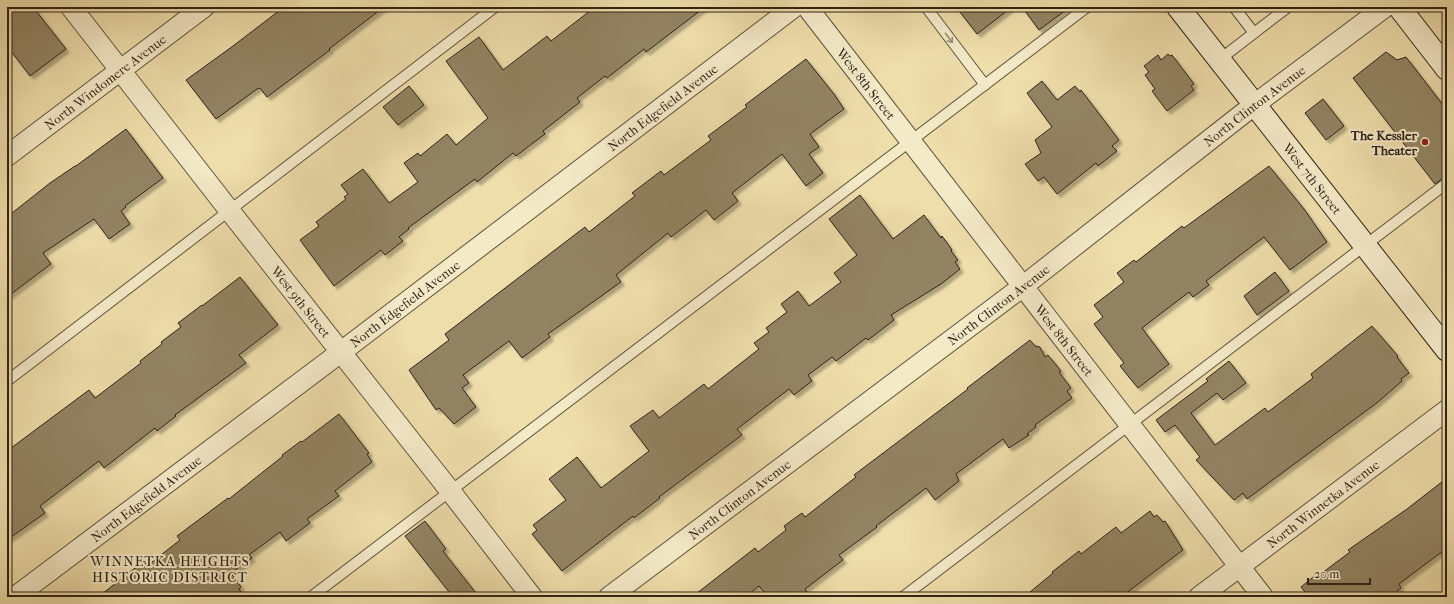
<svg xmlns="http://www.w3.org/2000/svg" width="1454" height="604" viewBox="0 0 1454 604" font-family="'IM FELL French Canon',serif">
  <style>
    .building { fill: #928464; stroke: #2f2317; filter: url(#shadow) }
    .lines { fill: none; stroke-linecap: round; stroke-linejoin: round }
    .lane-casing { stroke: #5f523c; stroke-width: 12 }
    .street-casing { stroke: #5f523c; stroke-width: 22 }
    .secondary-casing { stroke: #2f2317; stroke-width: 24 }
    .lane { stroke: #f4eac8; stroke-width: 10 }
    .street { stroke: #f4eac8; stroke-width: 20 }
    .secondary { stroke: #f4eac8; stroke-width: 22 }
    .oneway { stroke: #9b9078 }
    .poi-dot { fill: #8f2418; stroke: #f4eac8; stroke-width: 1.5 }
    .labels { text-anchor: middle; stroke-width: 4; stroke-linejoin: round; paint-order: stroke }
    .street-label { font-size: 13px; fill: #2f2317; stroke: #f4eac8 }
    .poi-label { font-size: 13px; font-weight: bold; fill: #2f2317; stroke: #f4eac8; text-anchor: end }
    .neighbourhood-label { font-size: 14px; letter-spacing: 1px; fill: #2f2317; stroke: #f4eac8 }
  </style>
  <defs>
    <filter id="shadow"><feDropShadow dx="3.5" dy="3.5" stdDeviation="1" flood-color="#0004"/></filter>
  </defs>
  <rect width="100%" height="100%" fill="#eedeab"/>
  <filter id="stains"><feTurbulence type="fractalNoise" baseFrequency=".005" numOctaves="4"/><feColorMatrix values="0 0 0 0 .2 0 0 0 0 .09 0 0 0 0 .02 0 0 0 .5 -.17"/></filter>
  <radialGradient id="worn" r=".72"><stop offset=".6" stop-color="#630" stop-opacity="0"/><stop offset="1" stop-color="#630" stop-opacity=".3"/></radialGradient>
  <g class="building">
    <path d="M 14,7 L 33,7 L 66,49 L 30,76 L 7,46 L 7,13 Z"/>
    <path d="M 284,7 L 384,7 L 329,49 L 330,50 L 267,97 L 260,88 L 257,89 L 216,119 L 186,80 L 233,46 Z"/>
    <path d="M 595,7 L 705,7 L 646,52 L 644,49 L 607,78 L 605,76 L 577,98 L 580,102 L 543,131 L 545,134 L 533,143 L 516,156 L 513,153 L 477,182 L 475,179 L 408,228 L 409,229 L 399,237 L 403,241 L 385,255 L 381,250 L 334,286 L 300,240 L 319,226 L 316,222 L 346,199 L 344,197 L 348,194 L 341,185 L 363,169 L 389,203 L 418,182 L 404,163 L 418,153 L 420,156 L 447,134 L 456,145 L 488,118 L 446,61 L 479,37 L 503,70 L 547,36 L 551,41 Z"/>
    <path d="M 956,7 L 1012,7 L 977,34 Z"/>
    <path d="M 1022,7 L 1070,7 L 1039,30 Z"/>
    <path d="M 1386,52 L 1397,60 L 1406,57 L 1447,110 L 1447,175 L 1435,184 L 1353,78 Z"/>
    <path d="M 1168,54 L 1170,56 L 1172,55 L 1194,84 L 1191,86 L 1194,90 L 1167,111 L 1152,91 L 1155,89 L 1145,75 L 1149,72 L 1144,66 L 1158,55 L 1161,60 Z"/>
    <path d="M 806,59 L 834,94 L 844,109 L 810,134 L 819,147 L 809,154 L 823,173 L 806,186 L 782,154 L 732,193 L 738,201 L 714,220 L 706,210 L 671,237 L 668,233 L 616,275 L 621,282 L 548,334 L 550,337 L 522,358 L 509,341 L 463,375 L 469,383 L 462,388 L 476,407 L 454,424 L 439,408 L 436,410 L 409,370 L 449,340 L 445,334 L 585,227 L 589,232 L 635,196 L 632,193 L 661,171 L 664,175 L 711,140 L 708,136 L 747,107 L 745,105 Z"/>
    <path d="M 1042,81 L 1057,100 L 1075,86 L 1080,92 L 1081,90 L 1119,140 L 1112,146 L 1117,151 L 1098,166 L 1096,163 L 1057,194 L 1044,177 L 1038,181 L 1025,164 L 1041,153 L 1035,140 L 1052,127 L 1027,93 Z"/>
    <path d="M 409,86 L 424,105 L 398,125 L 383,107 Z"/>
    <path d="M 1323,99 L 1344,126 L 1326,140 L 1305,113 Z"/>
    <path d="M 126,129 L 163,178 L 125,206 L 126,207 L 121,211 L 130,224 L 109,239 L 94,219 L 43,253 L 51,264 L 7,297 L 7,217 L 50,183 L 75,166 L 76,166 Z"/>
    <path d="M 1269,166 L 1304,209 L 1327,242 L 1290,270 L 1264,237 L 1206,281 L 1209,285 L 1193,297 L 1189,292 L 1142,328 L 1169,364 L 1138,388 L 1120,366 L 1124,363 L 1094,324 L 1103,317 L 1094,305 L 1124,282 L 1117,273 L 1134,260 L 1136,262 L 1182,226 L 1184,228 Z"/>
    <path d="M 860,195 L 893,239 L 924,215 L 941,238 L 942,236 L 952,250 L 951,251 L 958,260 L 955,262 L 960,269 L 941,284 L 891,315 L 894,320 L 868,340 L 866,338 L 836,361 L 832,357 L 808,375 L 812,381 L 794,395 L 789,389 L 737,429 L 742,435 L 659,497 L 660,498 L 634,518 L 633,516 L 562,571 L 532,534 L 537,530 L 533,525 L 566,500 L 549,479 L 577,457 L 601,488 L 649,451 L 630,426 L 653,410 L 659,418 L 704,384 L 708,389 L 759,349 L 754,343 L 769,332 L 766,328 L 787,312 L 781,304 L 798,291 L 809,306 L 841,282 L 834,273 L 857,255 L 829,219 Z"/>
    <path d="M 1275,272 L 1289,291 L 1257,315 L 1244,296 Z"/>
    <path d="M 240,277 L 278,325 L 239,355 L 246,363 L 175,415 L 176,416 L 157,431 L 155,428 L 104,468 L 99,461 L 40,506 L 45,513 L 7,540 L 7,451 L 89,390 L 95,398 L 141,363 L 140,361 L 162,344 L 161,342 L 181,327 L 178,323 L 202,305 L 202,306 Z"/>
    <path d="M 1372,326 L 1398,356 L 1397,357 L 1409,373 L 1401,379 L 1402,381 L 1378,402 L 1247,499 L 1243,493 L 1234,500 L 1196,460 L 1200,457 L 1175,425 L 1165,432 L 1156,420 L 1208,381 L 1206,379 L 1229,361 L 1246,383 L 1223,400 L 1217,393 L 1191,413 L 1215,445 L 1265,408 L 1268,412 L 1313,378 L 1311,374 Z"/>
    <path d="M 1030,340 L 1035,346 L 1040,347 L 1045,357 L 1048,355 L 1061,371 L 1059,372 L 1071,388 L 1067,391 L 1072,398 L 1035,425 L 1036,427 L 1027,434 L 1029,435 L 1009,448 L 1003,439 L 956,474 L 959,481 L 935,500 L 926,488 L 876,526 L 877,527 L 839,555 L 843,560 L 805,589 L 810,597 L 768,597 L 759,586 L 745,597 L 692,597 L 755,548 L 758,552 L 786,530 L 784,526 L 802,513 L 805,517 L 856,477 L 854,475 L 968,389 L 967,388 Z"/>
    <path d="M 339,414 L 369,453 L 367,454 L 372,462 L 335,491 L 339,496 L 307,519 L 310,523 L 286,541 L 280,532 L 249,555 L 252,558 L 231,573 L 241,587 L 239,589 L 244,597 L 98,597 L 144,561 L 147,566 L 180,540 L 177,536 L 228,498 L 229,499 L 283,456 L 282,455 L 301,441 L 302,442 Z"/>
    <path d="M 1447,478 L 1447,548 L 1399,584 L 1401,588 L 1390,597 L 1309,597 L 1301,587 L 1317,574 L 1318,576 L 1350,552 L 1348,550 L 1407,509 Z"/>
    <path d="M 1150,511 L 1154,517 L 1157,515 L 1163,522 L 1165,521 L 1183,550 L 1121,597 L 1024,597 L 1053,573 L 1052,572 L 1079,551 L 1081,554 L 1116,527 L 1121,533 Z"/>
    <path d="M 425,521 L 446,549 L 443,551 L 479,597 L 453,597 L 405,536 Z"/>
  </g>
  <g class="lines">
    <defs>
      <g id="lane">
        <path d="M 926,7 L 985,85"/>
        <path d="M 1254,33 L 1288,7"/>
        <path d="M 1219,60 L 1254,33 L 1234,7"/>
        <path d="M 7,381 C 169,256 333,132 495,7"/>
        <path d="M 311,597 L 1087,7"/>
        <path d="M 903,597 L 1447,183"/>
      </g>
      <g id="street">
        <path id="s1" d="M 71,7 L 229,210 L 451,492 L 532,597"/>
        <path id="s2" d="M 807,7 L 1263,597"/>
        <path id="s3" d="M 7,156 L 204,7"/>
        <path id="s4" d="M 15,597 L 341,352 L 794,7"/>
        <path id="s5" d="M 609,597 L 1022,287 L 1254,105 L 1385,7"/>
        <path id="s6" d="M 1199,597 L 1447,410"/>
      </g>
      <g id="secondary">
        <path id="s7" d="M 1178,7 L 1447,350"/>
        <path d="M 1399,7 L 1447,69"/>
      </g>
    </defs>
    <use href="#lane" class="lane-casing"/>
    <use href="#street" class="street-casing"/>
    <use href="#secondary" class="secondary-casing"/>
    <use href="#lane" class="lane"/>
    <use href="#street" class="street"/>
    <use href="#secondary" class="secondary"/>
  </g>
  <defs><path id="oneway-shaft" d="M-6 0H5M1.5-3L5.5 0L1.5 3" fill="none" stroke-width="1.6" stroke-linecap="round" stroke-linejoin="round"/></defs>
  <use class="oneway" href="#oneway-shaft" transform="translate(949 38) rotate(53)"/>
  <circle class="poi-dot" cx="1425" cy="142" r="4"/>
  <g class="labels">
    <g class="street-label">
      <text dy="5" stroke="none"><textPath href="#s3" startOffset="123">North Windomere Avenue</textPath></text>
      <text dy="5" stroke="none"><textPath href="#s2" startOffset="97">West 8th Street</textPath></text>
      <text dy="5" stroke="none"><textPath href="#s4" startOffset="812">North Edgefield Avenue</textPath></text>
      <text dy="5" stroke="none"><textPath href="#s5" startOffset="811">North Clinton Avenue</textPath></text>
      <text dy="5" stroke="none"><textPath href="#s7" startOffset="218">West 7th Street</textPath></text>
      <text dy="5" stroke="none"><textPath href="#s1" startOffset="374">West 9th Street</textPath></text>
      <text dy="5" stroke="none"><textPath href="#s4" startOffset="488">North Edgefield Avenue</textPath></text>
      <text dy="5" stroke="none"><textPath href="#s5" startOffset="487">North Clinton Avenue</textPath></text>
      <text dy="5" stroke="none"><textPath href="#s2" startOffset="421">West 8th Street</textPath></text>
      <text dy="5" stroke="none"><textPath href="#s4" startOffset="164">North Edgefield Avenue</textPath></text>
      <text dy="5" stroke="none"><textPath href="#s5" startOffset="163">North Clinton Avenue</textPath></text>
      <text dy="5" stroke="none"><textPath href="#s6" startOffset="155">North Winnetka Avenue</textPath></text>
    </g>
    <g class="poi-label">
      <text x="1417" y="140">The Kessler<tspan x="1417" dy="15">Theater</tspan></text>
    </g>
    <g class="neighbourhood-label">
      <text x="170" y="566">WINNETKA HEIGHTS<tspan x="170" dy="16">HISTORIC DISTRICT</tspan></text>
    </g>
  </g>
  <rect width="1454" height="604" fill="none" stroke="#eedeab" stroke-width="24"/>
  <rect x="8" y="8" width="1438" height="588" fill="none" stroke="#2f2317" stroke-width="2"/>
  <rect x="12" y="12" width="1430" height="580" fill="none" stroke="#2f2317"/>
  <path d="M1308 578v6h62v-6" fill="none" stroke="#2f2317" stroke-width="2"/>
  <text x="1314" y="578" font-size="12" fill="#2f2317" stroke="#f4eac8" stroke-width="3" paint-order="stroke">20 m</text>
  <rect width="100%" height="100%" filter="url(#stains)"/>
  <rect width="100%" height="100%" fill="url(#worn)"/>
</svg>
